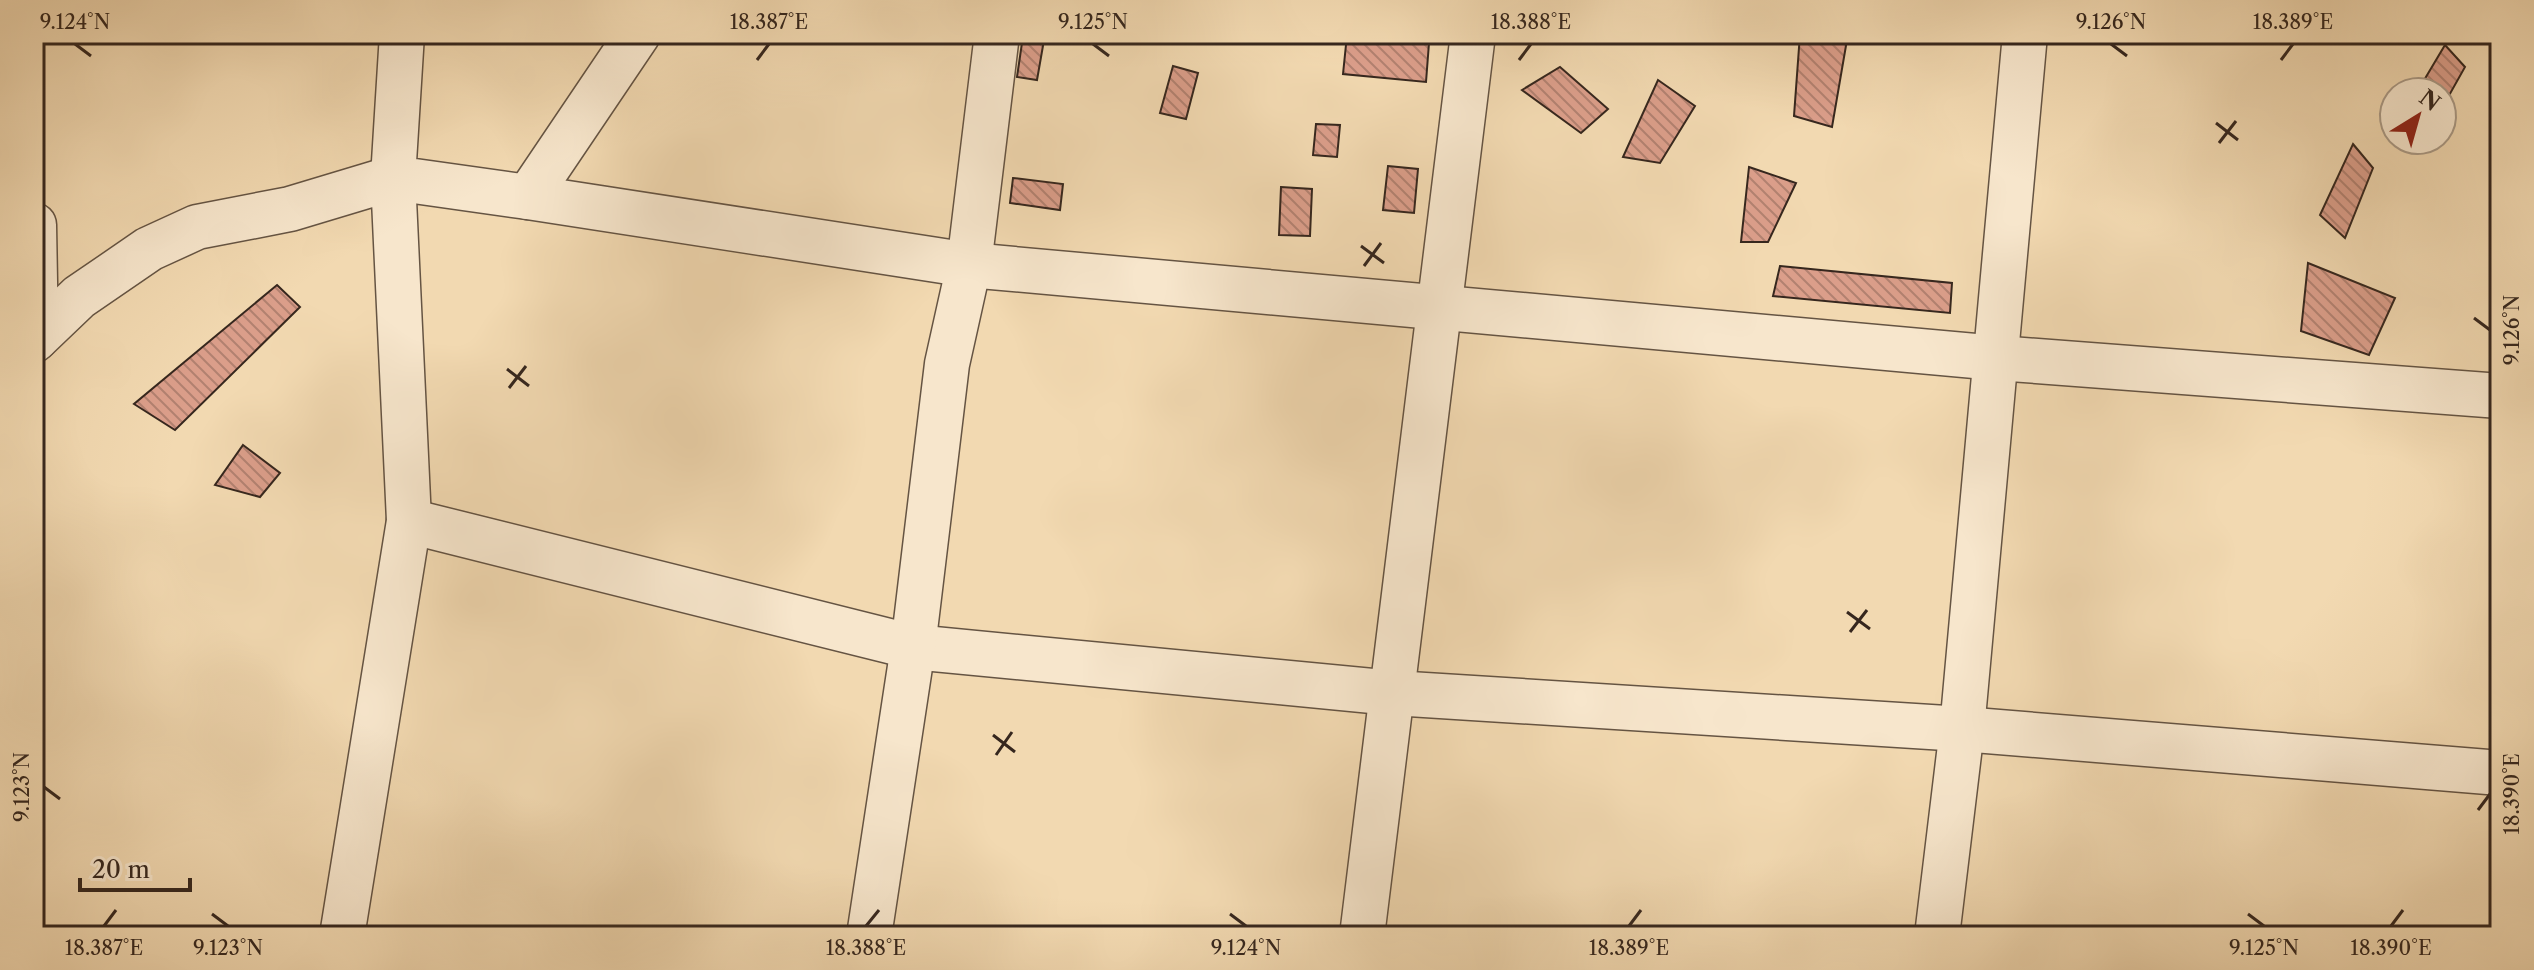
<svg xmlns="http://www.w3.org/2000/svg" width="2534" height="970" viewBox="0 0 2534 970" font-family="'Libre Caslon Text',serif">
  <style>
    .building { fill: url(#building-back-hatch); stroke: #36271e; stroke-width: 2 }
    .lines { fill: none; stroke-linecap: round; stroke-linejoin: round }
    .minor-casing { stroke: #655443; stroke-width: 47 }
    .minor { stroke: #f7e6cc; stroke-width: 44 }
    .ticks { fill: none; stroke: #36271e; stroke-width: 3 }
    .neatline { fill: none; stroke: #36271e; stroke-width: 3 }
    .ticks-label { font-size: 20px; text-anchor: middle; fill: #36271e }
  </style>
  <defs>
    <pattern id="building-back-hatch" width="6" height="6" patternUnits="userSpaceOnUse" patternTransform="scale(2)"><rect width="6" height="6" fill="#db9e8a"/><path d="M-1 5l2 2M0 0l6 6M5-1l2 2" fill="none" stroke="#b28170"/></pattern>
  </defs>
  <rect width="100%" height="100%" fill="#f2d9b1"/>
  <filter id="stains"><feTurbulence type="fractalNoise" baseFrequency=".0025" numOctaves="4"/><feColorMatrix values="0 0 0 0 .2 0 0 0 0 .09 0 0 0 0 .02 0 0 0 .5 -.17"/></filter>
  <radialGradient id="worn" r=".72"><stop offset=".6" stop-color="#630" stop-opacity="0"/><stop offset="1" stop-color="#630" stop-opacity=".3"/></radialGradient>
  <g class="building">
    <path d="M 187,34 L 230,34 L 229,38 Z"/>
    <path d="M 1800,34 L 1848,34 L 1832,127 L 1794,116 Z"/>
    <path d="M 1347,35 L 1429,43 L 1426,82 L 1343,74 Z"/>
    <path d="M 1023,36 L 1044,40 L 1037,80 L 1017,77 Z"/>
    <path d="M 2445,45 L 2465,67 L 2442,108 L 2442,92 L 2417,92 Z"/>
    <path d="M 1173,66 L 1198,73 L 1186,119 L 1160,113 Z"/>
    <path d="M 1560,67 L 1608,109 L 1581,133 L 1522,90 Z"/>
    <path d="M 1658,80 L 1695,106 L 1660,163 L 1623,157 Z"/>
    <path d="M 1316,124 L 1340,125 L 1337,157 L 1313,155 Z"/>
    <path d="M 2353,144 L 2373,168 L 2345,238 L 2320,215 Z"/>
    <path d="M 1388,166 L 1418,169 L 1414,213 L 1383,210 Z"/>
    <path d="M 1749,167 L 1796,183 L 1768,242 L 1741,242 Z"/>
    <path d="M 1013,178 L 1063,184 L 1060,210 L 1010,203 Z"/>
    <path d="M 1281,187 L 1312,189 L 1310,236 L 1279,235 Z"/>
    <path d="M 2308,263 L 2395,298 L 2369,355 L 2301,331 Z"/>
    <path d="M 1780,266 L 1952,283 L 1950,313 L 1773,296 Z"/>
    <path d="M 277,285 L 300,307 L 175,430 L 134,404 Z"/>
    <path d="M 243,445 L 280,473 L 260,497 L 215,485 Z"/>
  </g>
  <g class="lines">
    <defs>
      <g id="minor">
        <path d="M 402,34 L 393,178 L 528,197"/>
        <path d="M 638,34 L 528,197 L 969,265 L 1997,358 L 2500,396"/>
        <path d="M 34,225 L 36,338"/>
        <path d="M 34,340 L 79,297 L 149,249 L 197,227 L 290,209 L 393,178 L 409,521 L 342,936"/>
        <path d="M 409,521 L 913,647 L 1393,693 L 1962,729 L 2500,773"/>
        <path d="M 869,936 L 913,647 L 947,364 L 969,265 L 997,34"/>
        <path d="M 1362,936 L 1473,34"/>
        <path d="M 1937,936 L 1962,729 L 2025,34"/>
      </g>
    </defs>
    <use href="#minor" class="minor-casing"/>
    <use href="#minor" class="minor"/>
  </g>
  <path class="ticks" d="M 75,44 L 91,56M 1093,44 L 1109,56M 2111,44 L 2127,56M 757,60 L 769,44M 1519,60 L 1531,44M 2281,60 L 2293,44M 2216,123 L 2238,140M 2219,143 L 2236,121M 1361,246 L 1384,263M 1364,266 L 1381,243M 2474,318 L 2490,330M 507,369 L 529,386M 509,388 L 526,366M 1847,612 L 1870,629M 1850,632 L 1867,610M 993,735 L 1015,752M 996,755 L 1012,732M 44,787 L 60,799M 2478,810 L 2490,794M 212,914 L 228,926M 1230,914 L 1246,926M 2248,914 L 2264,926M 104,926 L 116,910M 866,926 L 879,910M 1629,926 L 1641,910M 2391,926 L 2403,910"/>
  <rect width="2534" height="970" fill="none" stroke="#f2d9b1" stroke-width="88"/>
  <g transform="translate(2418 116) rotate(37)"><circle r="38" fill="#f7e6cc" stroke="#aa9a86" stroke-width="2"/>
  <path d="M0-6L14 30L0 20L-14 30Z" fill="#8f2418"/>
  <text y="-12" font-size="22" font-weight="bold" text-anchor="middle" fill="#36271e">N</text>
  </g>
  <path d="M80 878v12h110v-12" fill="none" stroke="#36271e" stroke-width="4"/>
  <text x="92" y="878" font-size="24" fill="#36271e" stroke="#f7e6cc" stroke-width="6" paint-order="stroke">20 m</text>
  <rect x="44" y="44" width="2446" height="882" class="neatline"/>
  <g class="ticks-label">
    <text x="75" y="29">9.124°N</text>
    <text x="769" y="29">18.387°E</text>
    <text x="1093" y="29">9.125°N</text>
    <text x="1531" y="29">18.388°E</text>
    <text x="2111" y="29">9.126°N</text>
    <text x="2293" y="29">18.389°E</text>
    <text transform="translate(2512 330) rotate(-90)" y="7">9.126°N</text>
    <text transform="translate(22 787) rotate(-90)" y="7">9.123°N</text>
    <text transform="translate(2512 794) rotate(-90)" y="7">18.390°E</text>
    <text x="104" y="955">18.387°E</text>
    <text x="228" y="955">9.123°N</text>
    <text x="866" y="955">18.388°E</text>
    <text x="1246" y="955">9.124°N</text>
    <text x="1629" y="955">18.389°E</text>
    <text x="2264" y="955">9.125°N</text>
    <text x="2391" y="955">18.390°E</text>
  </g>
  <rect width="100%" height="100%" filter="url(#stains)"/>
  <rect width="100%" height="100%" fill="url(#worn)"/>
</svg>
